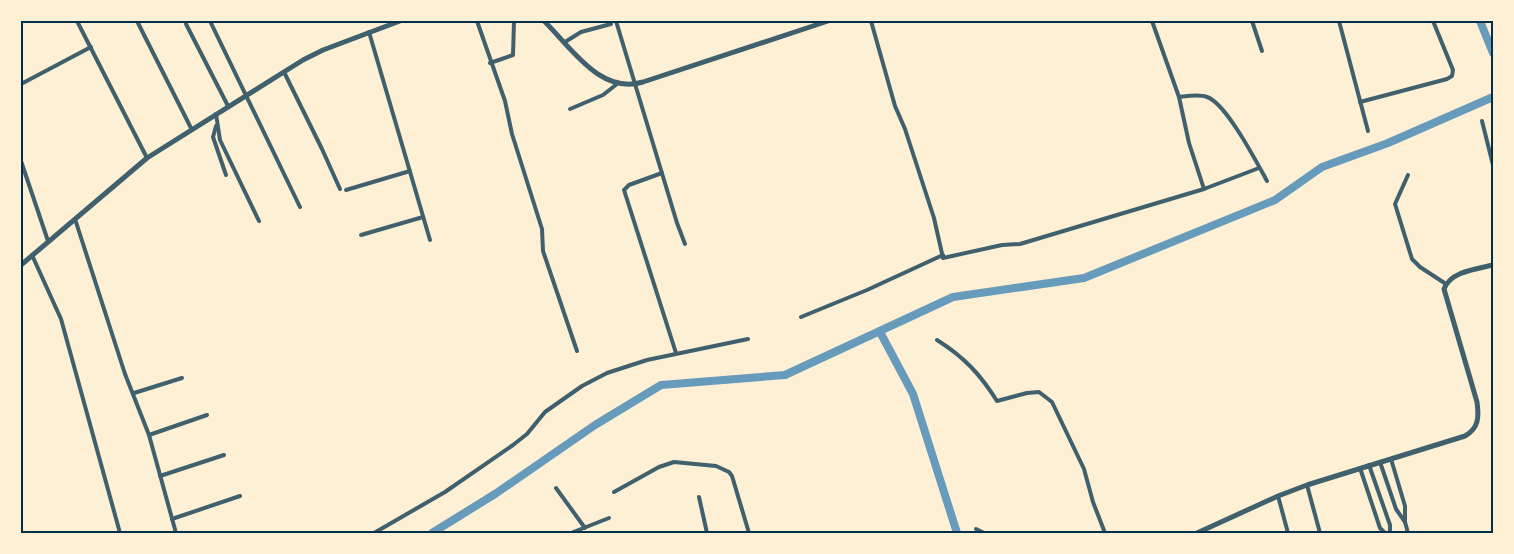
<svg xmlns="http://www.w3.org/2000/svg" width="1514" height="554" viewBox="0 0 1514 554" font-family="'Exo 2',sans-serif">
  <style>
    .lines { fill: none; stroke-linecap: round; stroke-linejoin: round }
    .canal { stroke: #669bbc; stroke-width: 8 }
    .minor { stroke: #3f606c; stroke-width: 4 }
    .tertiary { stroke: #3f606c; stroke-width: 5 }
    .neatline { fill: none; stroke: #003049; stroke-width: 2 }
  </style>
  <rect width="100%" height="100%" fill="#fdf0d5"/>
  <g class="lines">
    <g class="canal">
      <path d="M 1480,21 L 1493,53"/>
      <path d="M 880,332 L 913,394 L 957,533"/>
      <path d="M 432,533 L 495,494 L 595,425 L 661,385 L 785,375 L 953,297 L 1084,278 L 1275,200 L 1322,167 L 1388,143 L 1493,97"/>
    </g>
    <g class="minor">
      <path d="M 77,21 L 147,158"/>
      <path d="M 137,21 L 191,128"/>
      <path d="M 210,21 L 300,207"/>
      <path d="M 477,21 L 505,101 L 512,134 L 542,229 L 543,251 L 577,351"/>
      <path d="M 616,21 L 677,223 L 685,244"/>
      <path d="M 871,21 L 895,106 L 905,129 L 934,218 L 943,258 L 1002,245 L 1020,244 L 1204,189"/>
      <path d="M 1152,21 L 1179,97 L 1189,143 L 1204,189 L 1259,168"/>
      <path d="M 1252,21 L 1262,51"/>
      <path d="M 1339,21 L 1368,131"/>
      <path d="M 186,24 L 228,106"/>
      <path d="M 369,32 L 430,240"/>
      <path d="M 565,42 L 581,32 L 611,24"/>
      <path d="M 490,63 L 513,55 L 514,21"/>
      <path d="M 284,72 L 322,149 L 340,189"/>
      <path d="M 21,84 L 91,47"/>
      <path d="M 1179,97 C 1188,96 1199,94 1207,97 C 1226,103 1257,163 1267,181"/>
      <path d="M 1360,102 L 1447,79 L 1452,76 L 1453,70 L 1433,21"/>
      <path d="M 570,109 L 603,95 L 617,84"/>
      <path d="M 216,114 L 220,140 L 259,221"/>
      <path d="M 1482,121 L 1493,165"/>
      <path d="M 216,126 L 213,137 L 226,175"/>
      <path d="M 21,161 L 48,241"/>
      <path d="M 662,173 L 629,185 L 624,190 L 676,353"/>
      <path d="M 1408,175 L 1395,204 L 1412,259 L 1420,267 L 1446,284"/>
      <path d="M 346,190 L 410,171"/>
      <path d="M 75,219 L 125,374 L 149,435 L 176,533"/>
      <path d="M 361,235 L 423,217"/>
      <path d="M 32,255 L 61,319 L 120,533"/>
      <path d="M 801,317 L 867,290 L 943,255"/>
      <path d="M 937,340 C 964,357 980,374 997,401 L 1027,393 L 1039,392 L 1052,402 L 1084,469 L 1093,502 L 1105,533"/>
      <path d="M 134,393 L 182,378"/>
      <path d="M 149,435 L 207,415"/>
      <path d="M 1380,462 L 1396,509 L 1405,522 L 1405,506 L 1391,459"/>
      <path d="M 1369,465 L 1390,525 L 1390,533"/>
      <path d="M 1360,468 L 1380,528 L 1385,533"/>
      <path d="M 160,476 L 224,455"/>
      <path d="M 1307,485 L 1320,533"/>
      <path d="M 556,488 L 585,528"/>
      <path d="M 614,492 L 659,467 L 674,462 L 716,466 L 729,472 L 732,476 L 749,533"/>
      <path d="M 1278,496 L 1288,533"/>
      <path d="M 699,497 L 707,533"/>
      <path d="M 172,519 L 240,496"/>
      <path d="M 1405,522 L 1408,533"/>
      <path d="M 976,529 L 984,533"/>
      <path d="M 374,533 L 445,492 L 513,445 L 527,434 L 545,412 L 582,386 L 607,373 L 647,360 L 748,339"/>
      <path d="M 571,533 L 609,518"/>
      <path d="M 994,533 L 1006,533"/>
    </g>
    <g class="tertiary">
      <path d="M 544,21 C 571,47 600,95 643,82 L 828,21"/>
      <path d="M 21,265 L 147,158 L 303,60 L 323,50 L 400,21"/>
      <path d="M 1197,533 L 1278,496 L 1307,485 L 1465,436 C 1479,428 1479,417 1477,402 L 1444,289 C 1451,271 1477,269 1493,265"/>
    </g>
  </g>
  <rect width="1514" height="554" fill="none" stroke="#fdf0d5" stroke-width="45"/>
  <rect x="22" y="22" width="1470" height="510" class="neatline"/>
</svg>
